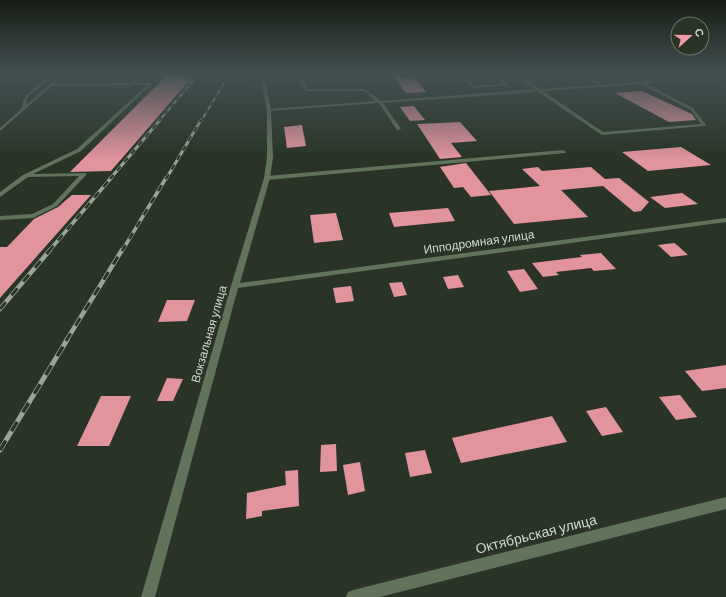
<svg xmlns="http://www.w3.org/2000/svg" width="726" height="597" viewBox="0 0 726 597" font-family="Barlow,sans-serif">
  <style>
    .building { fill: #e2949d }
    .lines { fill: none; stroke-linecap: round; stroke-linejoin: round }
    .service { fill: #61735b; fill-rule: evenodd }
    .minor { fill: #61735b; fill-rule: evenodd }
    .rail-far4-casing { stroke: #9ca499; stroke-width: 2 }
    .rail-far3-casing { stroke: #9ca499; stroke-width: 3 }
    .rail-far2-casing { stroke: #9ca499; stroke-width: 3.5 }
    .rail-far1-casing { stroke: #9ca499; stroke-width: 4.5 }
    .rail-casing { stroke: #9ca499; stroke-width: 5 }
    .rail-far4 { stroke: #293426; stroke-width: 1.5; stroke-dasharray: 4.5; stroke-linecap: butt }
    .rail-far3 { stroke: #293426; stroke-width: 2; stroke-dasharray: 5.5; stroke-linecap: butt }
    .rail-far2 { stroke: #293426; stroke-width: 2.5; stroke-dasharray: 7; stroke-linecap: butt }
    .rail-far1 { stroke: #293426; stroke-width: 3; stroke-dasharray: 9; stroke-linecap: butt }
    .rail { stroke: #293426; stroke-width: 3.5; stroke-dasharray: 11; stroke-linecap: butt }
    .labels { text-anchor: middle; stroke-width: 4; stroke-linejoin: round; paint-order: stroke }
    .street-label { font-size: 12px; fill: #d2d9cf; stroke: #293426 }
    .near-street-label { font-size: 14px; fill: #d2d9cf; stroke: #293426 }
  </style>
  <rect width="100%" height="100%" fill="#293426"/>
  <g class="building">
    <path d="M 167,75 L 194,75 L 111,171 L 70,172 Z"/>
    <path d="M 414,77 L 426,92 L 406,93 L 395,78 Z"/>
    <path d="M 642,91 L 692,114 L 696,120 L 669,122 L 615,93 Z"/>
    <path d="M 414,106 L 425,120 L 410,121 L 400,107 Z"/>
    <path d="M 460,122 L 477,141 L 451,143 L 462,157 L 440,159 L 417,124 Z"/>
    <path d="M 302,125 L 306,146 L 287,148 L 284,127 Z"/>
    <path d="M 681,147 L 711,165 L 648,171 L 622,152 Z"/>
    <path d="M 466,163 L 491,195 L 471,197 L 463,187 L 454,188 L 440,167 Z"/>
    <path d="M 538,167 L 542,171 L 591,167 L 605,179 L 619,178 L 649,202 L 641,211 L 634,212 L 603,186 L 561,190 L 588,217 L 514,224 L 489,191 L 540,186 L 522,169 Z"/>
    <path d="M 682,193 L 698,204 L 665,208 L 650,197 Z"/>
    <path d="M 72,195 L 91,195 L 0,298 L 0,247 L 7,247 L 34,219 L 58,207 Z"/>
    <path d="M 448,208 L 455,221 L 394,227 L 389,213 Z"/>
    <path d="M 336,213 L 343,240 L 314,243 L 310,215 Z"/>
    <path d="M 674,243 L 677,245 L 688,255 L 671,257 L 658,245 Z"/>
    <path d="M 601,253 L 616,269 L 594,271 L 591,268 L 556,272 L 559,275 L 543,277 L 532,263 L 582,257 L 580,255 Z"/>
    <path d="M 524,269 L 538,289 L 520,292 L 507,271 Z"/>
    <path d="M 458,275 L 464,287 L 448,289 L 443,277 Z"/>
    <path d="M 402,282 L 407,295 L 394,297 L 389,283 Z"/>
    <path d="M 351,286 L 354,301 L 336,303 L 333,288 Z"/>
    <path d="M 167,300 L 195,300 L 187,321 L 158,322 Z"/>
    <path d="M 726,365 L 726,388 L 702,391 L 685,371 Z"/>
    <path d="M 167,378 L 183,379 L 173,401 L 157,401 Z"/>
    <path d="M 680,395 L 697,417 L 676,420 L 659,397 Z"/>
    <path d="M 101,396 L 131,396 L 109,446 L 77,446 Z"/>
    <path d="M 606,407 L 623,432 L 602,436 L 586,411 Z"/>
    <path d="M 552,416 L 567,442 L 461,463 L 452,438 Z"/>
    <path d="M 336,444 L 337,471 L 320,472 L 321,445 Z"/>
    <path d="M 425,450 L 432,473 L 410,477 L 405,453 Z"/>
    <path d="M 360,462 L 365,491 L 348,495 L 343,465 Z"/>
    <path d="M 298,470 L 299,506 L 262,511 L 262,516 L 246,519 L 247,493 L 286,485 L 285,471 Z"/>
  </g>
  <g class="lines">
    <g class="service">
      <path d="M 0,75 L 3,75 L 0,77 Z"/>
      <path d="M 50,75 L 54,75 L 28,97 L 26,105 L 60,75 L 64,75 L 54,84 L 131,83 L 140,75 L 144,75 L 135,83 L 150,83 L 152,84 L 81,151 L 33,174 L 86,173 L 86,175 L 57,206 L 33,218 L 0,220 L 0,216 L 32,214 L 53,204 L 79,176 L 28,177 L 0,197 L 0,192 L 23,175 L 77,149 L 147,85 L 52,86 L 0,131 L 0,128 L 21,109 L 25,96 Z"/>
      <path d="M 309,75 L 314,75 L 304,81 L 304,84 L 308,89 L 365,89 L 381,101 L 535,89 L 515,75 L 520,75 L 540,89 L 598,85 L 582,75 L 587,75 L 603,85 L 650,81 L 642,75 L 647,75 L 655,82 L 646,84 L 693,108 L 706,125 L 704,126 L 602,135 L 538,92 L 383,103 L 401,129 L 399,130 L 397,130 L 379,103 L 267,111 L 267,110 L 269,109 L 376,101 L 364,91 L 306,91 L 300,84 L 300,80 ZM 641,84 L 691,110 L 701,124 L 603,132 L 543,91 Z"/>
      <path d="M 434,75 L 463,76 L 475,86 L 503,84 L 493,75 L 497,75 L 508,85 L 474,88 L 461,78 Z"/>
      <path d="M 563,150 L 566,152 L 565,153 L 267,180 L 264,178 L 267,176 Z"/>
    </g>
    <g class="minor">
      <path d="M 263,75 L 267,75 L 265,80 L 271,110 L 273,157 L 270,178 L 240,283 L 726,218 L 726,222 L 238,288 L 155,597 L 141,597 L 231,286 L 264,178 L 267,157 L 267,110 L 261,80 Z"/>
      <path d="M 726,497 L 726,509 L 380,597 L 346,597 L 348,592 L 353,590 Z"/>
    </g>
    <defs>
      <g id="rail-far4">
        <path d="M 159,121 L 198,75"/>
        <path d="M 201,121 L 229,75"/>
      </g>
      <g id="rail-far3">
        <path d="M 110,179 L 160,120"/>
        <path d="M 166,179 L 201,120"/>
      </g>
      <g id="rail-far2">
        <path d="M 49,251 L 111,178"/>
        <path d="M 122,251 L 166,178"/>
      </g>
      <g id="rail-far1">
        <path d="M 0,309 L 50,250"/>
        <path d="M 66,341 L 122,250"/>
      </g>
      <path id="rail" d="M 0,450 L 67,340"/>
    </defs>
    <use href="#rail-far4" class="rail-far4-casing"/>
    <use href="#rail-far3" class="rail-far3-casing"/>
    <use href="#rail-far2" class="rail-far2-casing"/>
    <use href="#rail-far1" class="rail-far1-casing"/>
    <use href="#rail" class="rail-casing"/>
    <use href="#rail-far4" class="rail-far4"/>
    <use href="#rail-far3" class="rail-far3"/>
    <use href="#rail-far2" class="rail-far2"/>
    <use href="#rail-far1" class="rail-far1"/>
    <use href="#rail" class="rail"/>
  </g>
  <linearGradient id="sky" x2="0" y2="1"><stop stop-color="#171d15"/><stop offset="0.47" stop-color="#435052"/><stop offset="1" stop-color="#435052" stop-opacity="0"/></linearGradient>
  <rect width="726" height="159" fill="url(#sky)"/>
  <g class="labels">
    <g class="street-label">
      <text transform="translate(479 242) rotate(-8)" y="4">Ипподромная улица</text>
      <text transform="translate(209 334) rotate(-74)" y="4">Вокзальная улица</text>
    </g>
    <g class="near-street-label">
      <text transform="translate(536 534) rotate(-14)" y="5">Октябрьская улица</text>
    </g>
  </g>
  <g transform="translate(690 36) rotate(69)"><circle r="19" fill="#293426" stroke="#6d766a"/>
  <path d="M0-3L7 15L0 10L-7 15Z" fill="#f49aa4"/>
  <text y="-6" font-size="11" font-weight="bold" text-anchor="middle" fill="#d2d9cf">С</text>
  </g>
</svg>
